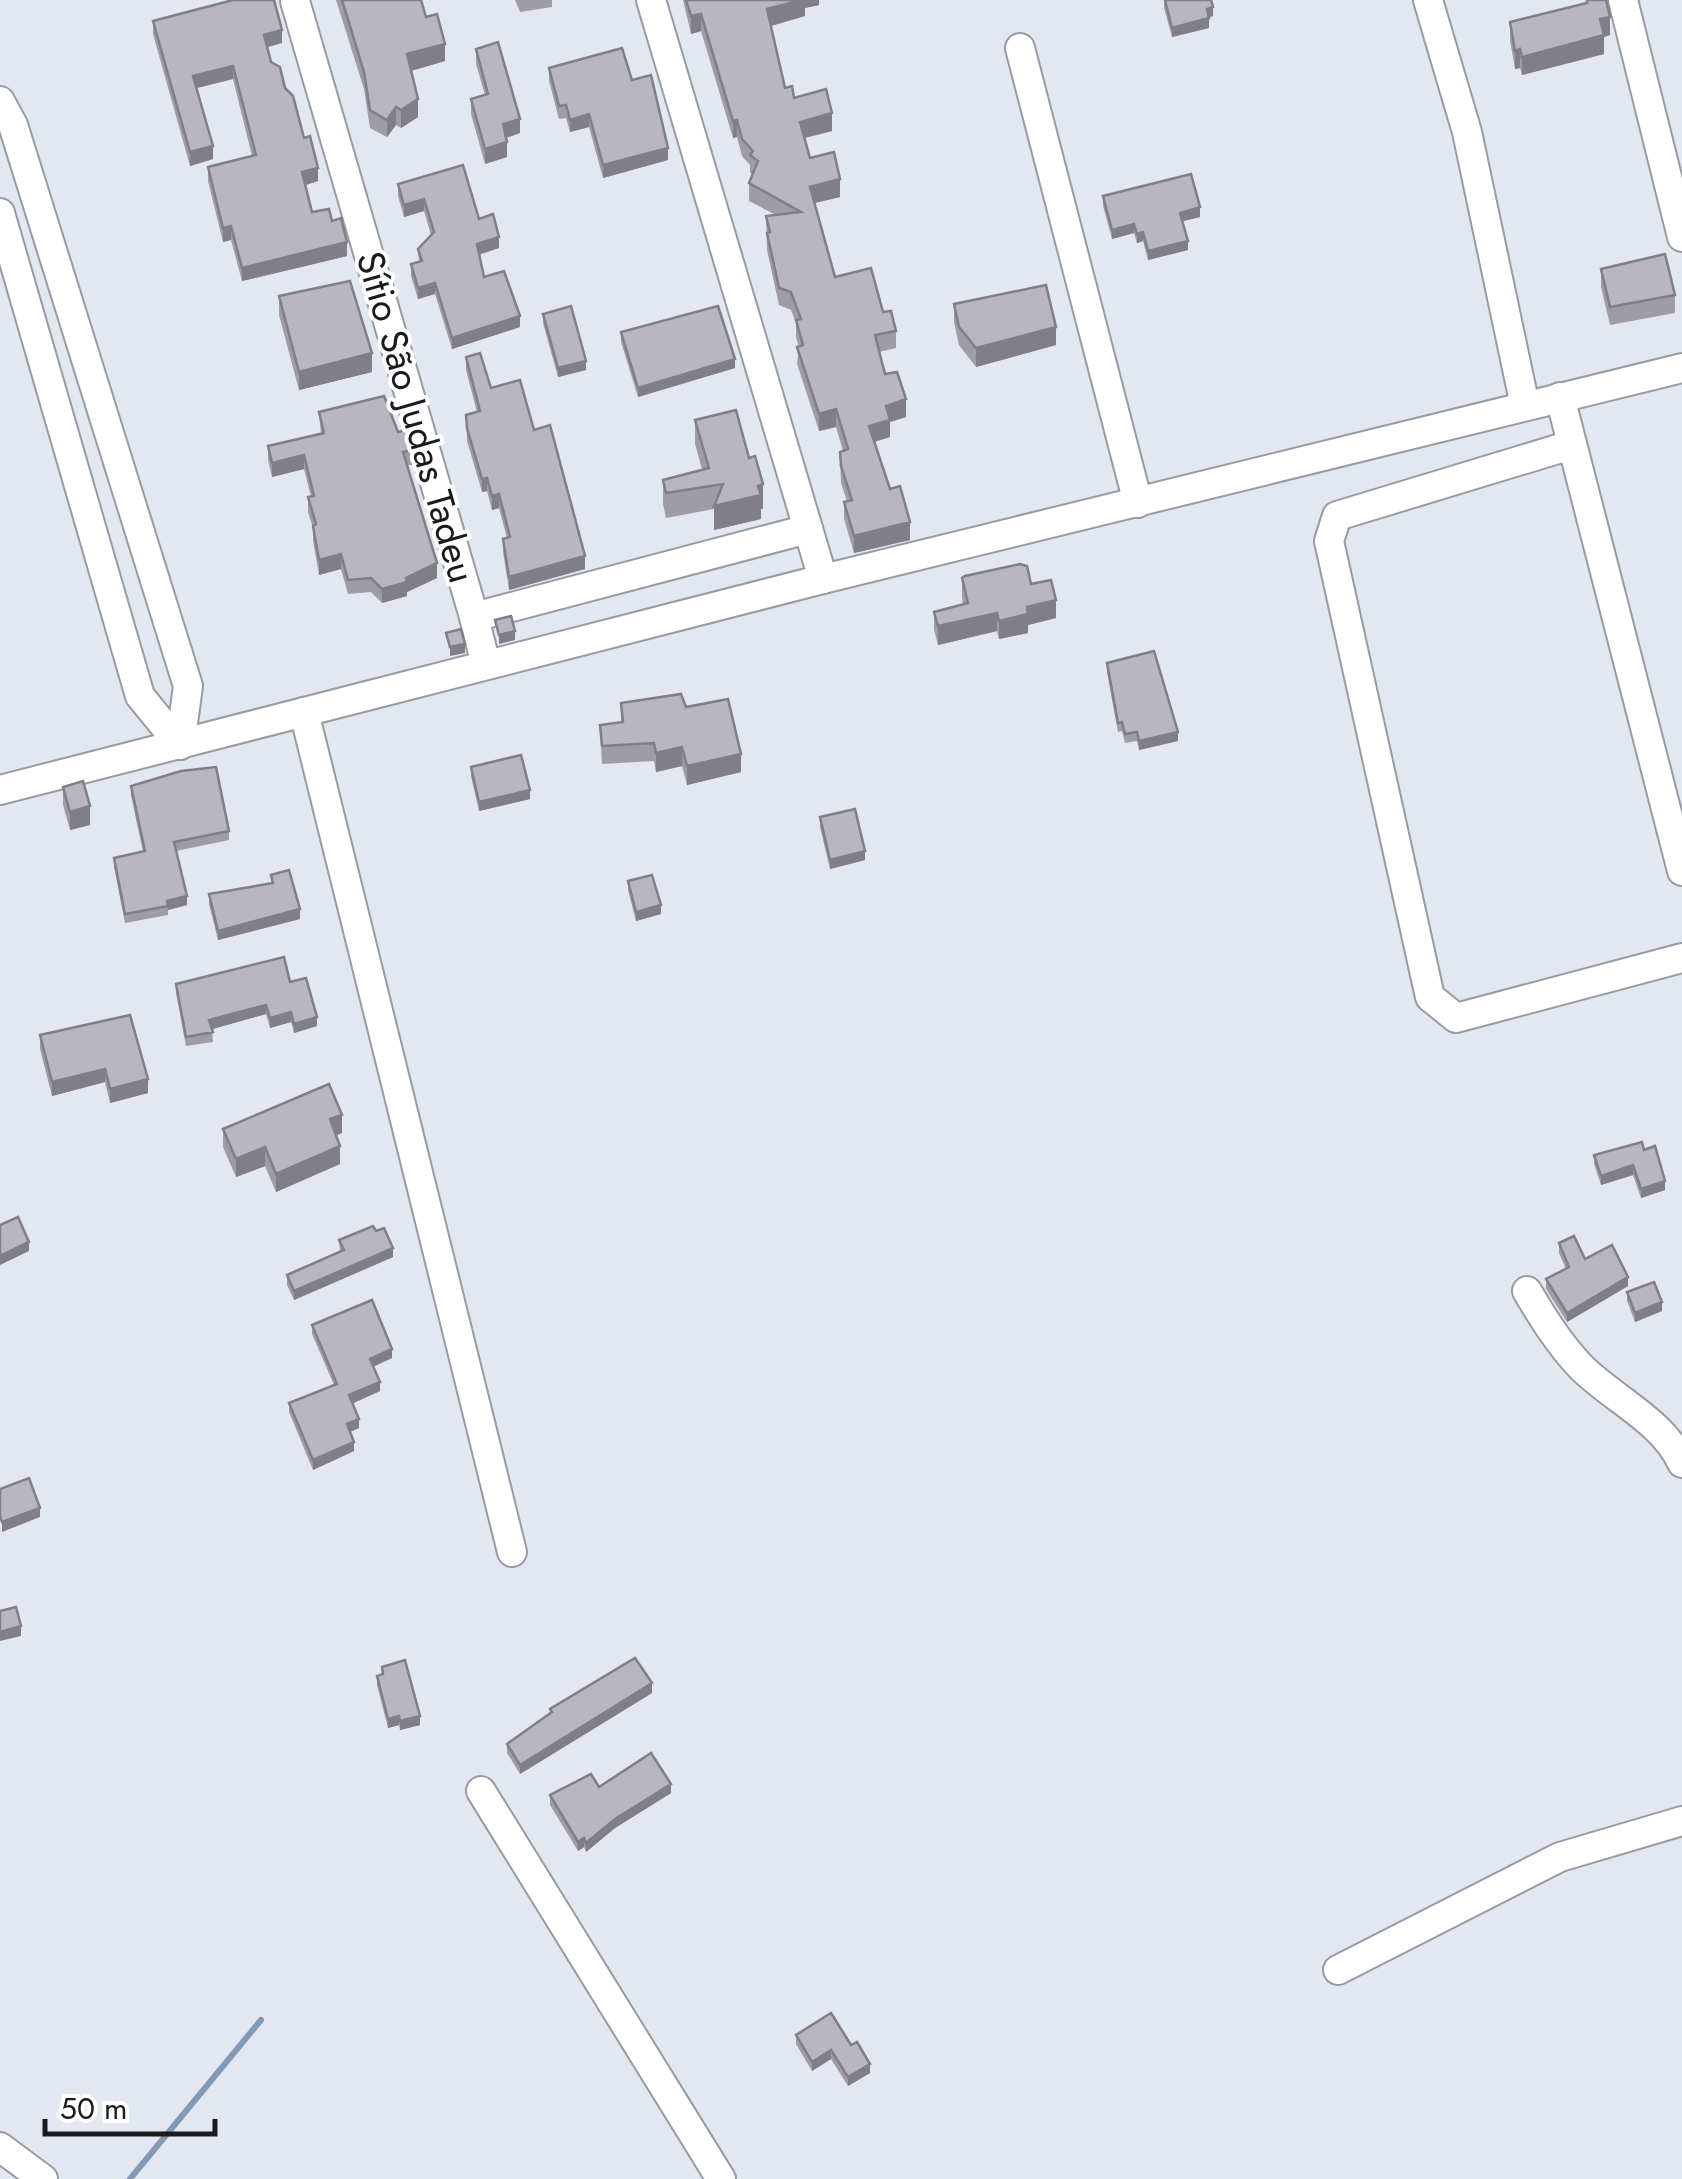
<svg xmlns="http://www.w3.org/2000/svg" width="1682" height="2179" viewBox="0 0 1682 2179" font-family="Jost,sans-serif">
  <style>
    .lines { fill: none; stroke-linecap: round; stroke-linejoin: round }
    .stream { stroke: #8299b7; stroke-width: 6 }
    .minor-casing { stroke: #979ba4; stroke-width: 32 }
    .minor { stroke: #fff; stroke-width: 28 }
    .wall { fill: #9e9da4 }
    .shaded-wall { fill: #817f86 }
    .building { fill: #b8b6bf; stroke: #817f86; stroke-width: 2.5 }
    .labels { text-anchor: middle; stroke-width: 8; stroke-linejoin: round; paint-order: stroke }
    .street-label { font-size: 38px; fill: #191a1d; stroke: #fff }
  </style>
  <rect width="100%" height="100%" fill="#e2e7f0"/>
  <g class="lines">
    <path class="stream" d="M 130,2179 L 261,2020"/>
    <defs>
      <g id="minor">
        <path d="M 651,0 L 823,579"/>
        <path d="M 1428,0 L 1467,132 L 1525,406"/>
        <path d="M 1623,0 L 1682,237"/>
        <path d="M 295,1 L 474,617 L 808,529"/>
        <path d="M 1020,48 L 1138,503"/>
        <path d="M 0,101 L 13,125 L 188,686 L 180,745"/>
        <path d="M 0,213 L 140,696 L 180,745"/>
        <path d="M 1560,397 L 1682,871"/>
        <path d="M 1571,445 L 1337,516 L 1329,541 L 1430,997 L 1456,1018 L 1682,958"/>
        <path d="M 474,617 L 486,665"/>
        <path d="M 304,712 L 512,1552"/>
        <path d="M 0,790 L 823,579 L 1682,368"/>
        <path d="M 1527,1291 C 1543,1318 1559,1344 1581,1367 C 1613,1399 1663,1421 1682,1463"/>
        <path d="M 481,1791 L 721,2179"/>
        <path d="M 1338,1970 L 1560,1857 L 1682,1821"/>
        <path d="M 0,2147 L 43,2179"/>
      </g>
    </defs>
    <use href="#minor" class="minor-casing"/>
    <use href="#minor" class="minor"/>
  </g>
  <g class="wall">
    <path d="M 336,0 L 421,0 L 426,17 L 445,61 L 411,71 L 418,117 L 401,128 L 396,125 L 387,137 L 370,128 L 364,89 Z"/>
    <path d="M 515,0 L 552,0 L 552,7 L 520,12 Z"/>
    <path d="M 683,0 L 819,0 L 819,5 L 805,8 L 805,16 L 771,26 L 785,88 L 832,131 L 805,138 L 810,158 L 840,197 L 815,203 L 835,277 L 883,312 L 896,331 L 896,348 L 879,352 L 885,374 L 906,417 L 890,422 L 890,437 L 875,442 L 890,489 L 910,540 L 854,553 L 844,519 L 844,502 L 847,501 L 841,483 L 840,452 L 843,451 L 836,427 L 819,431 L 797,364 L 799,346 L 796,338 L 796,323 L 791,310 L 779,305 L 767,250 L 766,216 L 776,215 L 749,201 L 749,183 L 753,174 L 750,173 L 750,165 L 742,156 L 737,137 L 733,138 L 701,31 L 691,34 Z"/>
    <path d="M 1164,0 L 1213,16 L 1209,17 L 1209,28 L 1172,37 L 1164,8 Z"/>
    <path d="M 153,21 L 282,43 L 267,47 L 271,62 L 285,88 L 304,138 L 318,181 L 306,185 L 312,212 L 332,221 L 347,256 L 242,281 L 231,240 L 223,242 L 208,181 L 208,167 L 252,156 L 233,79 L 196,88 L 213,159 L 190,166 L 153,34 Z"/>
    <path d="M 1510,22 L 1610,35 L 1604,37 L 1604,54 L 1522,75 L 1520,68 L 1515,69 L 1510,40 Z"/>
    <path d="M 476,49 L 520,133 L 506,138 L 507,157 L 485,164 L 471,114 L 471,99 L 485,95 L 476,64 Z"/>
    <path d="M 549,68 L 632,80 L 668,160 L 603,178 L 589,127 L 570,132 L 566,118 L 559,119 L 549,81 Z"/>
    <path d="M 398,184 L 479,219 L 499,248 L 479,255 L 484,277 L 520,327 L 452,349 L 435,294 L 418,299 L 411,276 L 411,264 L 419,262 L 418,249 L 431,235 L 424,211 L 404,217 L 398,196 Z"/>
    <path d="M 1103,196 L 1200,217 L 1182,221 L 1188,250 L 1148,260 L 1143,241 L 1137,243 L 1134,233 L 1112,239 L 1103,206 Z"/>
    <path d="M 1601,269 L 1675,295 L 1675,313 L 1610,325 L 1601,287 Z"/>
    <path d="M 279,296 L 372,372 L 299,390 L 279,315 Z"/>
    <path d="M 954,304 L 1056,345 L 976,367 L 959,345 L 954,322 Z"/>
    <path d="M 543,314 L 586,370 L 558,377 L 543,323 Z"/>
    <path d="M 621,332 L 735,368 L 638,397 L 621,342 Z"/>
    <path d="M 466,357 L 491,388 L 534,430 L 585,569 L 509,590 L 503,552 L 503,539 L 507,538 L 499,508 L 492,510 L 487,491 L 482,492 L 467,441 L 466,415 L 477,412 L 466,370 Z"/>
    <path d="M 319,412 L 398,432 L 412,450 L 412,465 L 407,465 L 437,578 L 407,592 L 407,596 L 382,603 L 371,592 L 348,594 L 341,569 L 319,575 L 313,540 L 313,528 L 308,512 L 308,497 L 311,497 L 304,469 L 272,477 L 268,460 L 268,446 L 321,434 Z"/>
    <path d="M 695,420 L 763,509 L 761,509 L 761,519 L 714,530 L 714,509 L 666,518 L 663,504 L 663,480 L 702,469 L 695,444 Z"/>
    <path d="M 962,578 L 1031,584 L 1056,618 L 1028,625 L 1028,633 L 999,639 L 997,631 L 938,645 L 934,630 L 934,612 L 963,604 L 962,597 Z"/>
    <path d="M 1107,663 L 1178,741 L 1139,750 L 1137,741 L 1125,743 L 1122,731 L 1118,732 L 1107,672 Z"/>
    <path d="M 621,703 L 686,707 L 741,772 L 687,785 L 682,766 L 656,772 L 654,761 L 602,764 L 600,725 L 621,723 Z"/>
    <path d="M 471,767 L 530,799 L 479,811 L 471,776 Z"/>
    <path d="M 131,786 L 229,831 L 229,840 L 176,851 L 187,905 L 168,910 L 168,915 L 125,923 L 114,867 L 114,858 L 143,852 L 131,795 Z"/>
    <path d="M 63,787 L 90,825 L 70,830 L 63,805 Z"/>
    <path d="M 820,817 L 865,860 L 830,869 L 820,827 Z"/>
    <path d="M 271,875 L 300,919 L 218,940 L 209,904 L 209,894 L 271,883 Z"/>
    <path d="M 628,881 L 661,914 L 636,921 L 628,890 Z"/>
    <path d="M 290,982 L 317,1026 L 294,1033 L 291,1022 L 270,1028 L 266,1014 L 212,1029 L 213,1042 L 186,1046 L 176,993 L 176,984 Z"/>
    <path d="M 40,1035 L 148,1093 L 110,1103 L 105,1082 L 52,1096 L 40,1049 Z"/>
    <path d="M 223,1129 L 342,1133 L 336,1135 L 340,1164 L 276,1192 L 265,1166 L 236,1177 L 223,1147 Z"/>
    <path d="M 1644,1150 L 1665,1190 L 1641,1198 L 1633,1175 L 1601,1185 L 1594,1164 L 1594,1155 Z"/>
    <path d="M 339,1240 L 393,1257 L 294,1300 L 287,1285 L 287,1275 L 340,1252 Z"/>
    <path d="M 1559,1243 L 1585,1259 L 1628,1286 L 1567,1322 L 1546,1289 L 1546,1279 L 1566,1269 L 1559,1253 Z"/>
    <path d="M 1627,1292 L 1662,1311 L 1635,1322 L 1627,1301 Z"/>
    <path d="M 312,1325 L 392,1358 L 373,1367 L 380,1391 L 353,1403 L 359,1428 L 350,1432 L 354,1451 L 313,1470 L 289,1412 L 289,1403 L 334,1385 L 312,1334 Z"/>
    <path d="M 382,1667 L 420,1725 L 400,1730 L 399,1725 L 388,1728 L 377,1685 L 377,1676 L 382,1674 Z"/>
    <path d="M 652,1693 L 520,1774 L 507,1753 L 507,1744 L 550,1713 L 550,1709 Z"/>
    <path d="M 599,1787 L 671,1793 L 615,1828 L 586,1852 L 584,1847 L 578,1851 L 550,1805 L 550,1795 Z"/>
    <path d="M 796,2035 L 851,2045 L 870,2073 L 848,2086 L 831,2059 L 812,2071 L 796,2044 Z"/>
  </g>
  <g class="shaded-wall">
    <path d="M 802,0 L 819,0 L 819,5 L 805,8 L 805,16 L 767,27 L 767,9 Z"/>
    <path d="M 1213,7 L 1213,16 L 1207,18 L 1207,9 Z"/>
    <path d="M 701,14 L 701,31 L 691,34 L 691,16 Z"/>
    <path d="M 1610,17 L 1610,35 L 1604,37 L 1604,54 L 1522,75 L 1522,57 L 1600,19 Z"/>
    <path d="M 1209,18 L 1209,28 L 1172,37 L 1172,28 Z"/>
    <path d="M 282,30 L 282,43 L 264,48 L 264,35 Z"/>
    <path d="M 445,44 L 445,61 L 407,72 L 407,54 Z"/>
    <path d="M 1520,49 L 1520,68 L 1515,69 L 1515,51 Z"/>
    <path d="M 233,66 L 233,79 L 193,89 L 193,76 Z"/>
    <path d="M 418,99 L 418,117 L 401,128 L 401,110 Z"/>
    <path d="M 396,107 L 396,125 L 387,137 L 387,120 Z"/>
    <path d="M 832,113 L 832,131 L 800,139 L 800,122 Z"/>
    <path d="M 589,114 L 589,127 L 570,132 L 570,120 Z"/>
    <path d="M 520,119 L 520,133 L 503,139 L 503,124 Z"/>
    <path d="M 737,120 L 737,137 L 733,138 L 733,121 Z"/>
    <path d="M 507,142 L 507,157 L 485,164 L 485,149 Z"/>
    <path d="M 213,146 L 213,159 L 190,166 L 190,152 Z"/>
    <path d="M 668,148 L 668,160 L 603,178 L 603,165 Z"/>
    <path d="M 318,168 L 318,181 L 302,186 L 302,172 Z"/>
    <path d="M 840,179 L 840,197 L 810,204 L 810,187 Z"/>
    <path d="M 424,199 L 424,211 L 404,217 L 404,205 Z"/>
    <path d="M 1200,207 L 1200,217 L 1180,222 L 1180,213 Z"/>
    <path d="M 1134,224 L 1134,233 L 1112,239 L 1112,230 Z"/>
    <path d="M 231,226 L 231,240 L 223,242 L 223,228 Z"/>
    <path d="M 1143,232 L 1143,241 L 1137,243 L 1137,234 Z"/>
    <path d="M 499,237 L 499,248 L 477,255 L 477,244 Z"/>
    <path d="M 1188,241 L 1188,250 L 1148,260 L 1148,251 Z"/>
    <path d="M 347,242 L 347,256 L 242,281 L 242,268 Z"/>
    <path d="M 435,283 L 435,294 L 418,299 L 418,288 Z"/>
    <path d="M 520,316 L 520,327 L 452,349 L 452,338 Z"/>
    <path d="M 1056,327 L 1056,345 L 976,367 L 976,348 Z"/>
    <path d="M 372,353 L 372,372 L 299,390 L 299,372 Z"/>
    <path d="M 735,359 L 735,368 L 638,397 L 638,388 Z"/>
    <path d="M 586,361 L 586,370 L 558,377 L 558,368 Z"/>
    <path d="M 906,399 L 906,417 L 890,422 L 890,437 L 869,443 L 869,426 L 886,406 Z"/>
    <path d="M 836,409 L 836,427 L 819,431 L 819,414 Z"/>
    <path d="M 304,455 L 304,469 L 272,477 L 272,463 Z"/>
    <path d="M 487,478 L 487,491 L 482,492 L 482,479 Z"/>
    <path d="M 763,484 L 763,509 L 761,509 L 761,519 L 714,530 L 714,506 Z"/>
    <path d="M 499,494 L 499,508 L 492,510 L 492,496 Z"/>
    <path d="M 910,522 L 910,540 L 854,553 L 854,536 Z"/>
    <path d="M 341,554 L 341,569 L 319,575 L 319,560 Z"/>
    <path d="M 585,556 L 585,569 L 509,590 L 509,577 Z"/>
    <path d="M 437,563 L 437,578 L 407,592 L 407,596 L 382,603 L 382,589 Z"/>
    <path d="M 1056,600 L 1056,618 L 1028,625 L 1028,633 L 999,639 L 999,621 L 1027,607 Z"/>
    <path d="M 997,613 L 997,631 L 938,645 L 938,626 Z"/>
    <path d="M 515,631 L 515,640 L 499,644 L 499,635 Z"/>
    <path d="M 465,644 L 465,653 L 450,656 L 450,647 Z"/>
    <path d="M 1178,732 L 1178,741 L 1139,750 L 1139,741 Z"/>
    <path d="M 682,747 L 682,766 L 656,772 L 656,753 Z"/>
    <path d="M 741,754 L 741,772 L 687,785 L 687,766 Z"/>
    <path d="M 530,790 L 530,799 L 479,811 L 479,802 Z"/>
    <path d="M 90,806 L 90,825 L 70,830 L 70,812 Z"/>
    <path d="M 865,851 L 865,860 L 830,869 L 830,860 Z"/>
    <path d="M 187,896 L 187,905 L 168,910 L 167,901 Z"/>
    <path d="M 661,905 L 661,914 L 636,921 L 636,912 Z"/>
    <path d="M 300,909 L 300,919 L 218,940 L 218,931 Z"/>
    <path d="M 266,1005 L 266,1014 L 209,1030 L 209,1020 Z"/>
    <path d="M 291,1012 L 291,1022 L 270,1028 L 270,1018 Z"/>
    <path d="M 317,1017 L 317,1026 L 294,1033 L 294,1024 Z"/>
    <path d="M 105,1069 L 105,1082 L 52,1096 L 52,1082 Z"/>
    <path d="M 148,1079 L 148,1093 L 110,1103 L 110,1089 Z"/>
    <path d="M 342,1115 L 342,1133 L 330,1138 L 330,1119 Z"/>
    <path d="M 340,1146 L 340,1164 L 276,1192 L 276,1174 Z"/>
    <path d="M 265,1147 L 265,1166 L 236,1177 L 236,1159 Z"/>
    <path d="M 1633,1165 L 1633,1175 L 1601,1185 L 1601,1176 Z"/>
    <path d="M 1665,1181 L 1665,1190 L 1641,1198 L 1641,1189 Z"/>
    <path d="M 29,1242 L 29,1251 L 0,1265 L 0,1256 Z"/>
    <path d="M 393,1248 L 393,1257 L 294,1300 L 294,1291 Z"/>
    <path d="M 1628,1277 L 1628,1286 L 1567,1322 L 1567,1313 Z"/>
    <path d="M 1662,1302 L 1662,1311 L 1635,1322 L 1635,1313 Z"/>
    <path d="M 392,1349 L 392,1358 L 370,1368 L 370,1359 Z"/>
    <path d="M 380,1382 L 380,1391 L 349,1405 L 349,1395 Z"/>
    <path d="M 359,1419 L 359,1428 L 347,1433 L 347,1424 Z"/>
    <path d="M 354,1442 L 354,1451 L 313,1470 L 313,1460 Z"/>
    <path d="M 40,1508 L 40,1517 L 2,1532 L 2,1522 Z"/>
    <path d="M 21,1626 L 21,1636 L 0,1641 L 0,1632 Z"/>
    <path d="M 652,1683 L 652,1693 L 520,1774 L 520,1765 Z"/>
    <path d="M 399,1716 L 399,1725 L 388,1728 L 388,1719 Z"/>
    <path d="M 420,1716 L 420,1725 L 400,1730 L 400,1721 Z"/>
    <path d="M 671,1784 L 671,1793 L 615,1828 L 586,1852 L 586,1843 L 615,1819 Z"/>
    <path d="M 584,1838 L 584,1847 L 578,1851 L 578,1842 Z"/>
    <path d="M 831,2050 L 831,2059 L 812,2071 L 812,2062 Z"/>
    <path d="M 870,2064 L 870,2073 L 848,2086 L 848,2077 Z"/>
  </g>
  <g class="building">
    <path d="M 233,0 L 274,0 L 282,30 L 264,35 L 271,62 L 280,67 L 285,88 L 293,96 L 304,138 L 310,136 L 318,168 L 302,172 L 312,212 L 329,209 L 332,221 L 341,218 L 347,242 L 242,268 L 231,226 L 223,228 L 208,167 L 256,155 L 233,66 L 193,76 L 213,146 L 190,152 L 153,21 Z"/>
    <path d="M 342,0 L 421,0 L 426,17 L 437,14 L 445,44 L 407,54 L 418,99 L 401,110 L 396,107 L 387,120 L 370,110 L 364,72 Z"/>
    <path d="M 686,0 L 802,0 L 767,9 L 785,88 L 792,86 L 794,98 L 826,89 L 832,113 L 800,122 L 810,158 L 834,152 L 840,179 L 810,187 L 835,277 L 871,268 L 883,312 L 891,311 L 896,331 L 875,335 L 885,374 L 897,372 L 906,399 L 886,406 L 890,420 L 869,426 L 890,489 L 900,486 L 910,522 L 854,536 L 844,502 L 852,500 L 841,466 L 840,452 L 848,449 L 836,409 L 819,414 L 797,347 L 803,345 L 796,320 L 801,319 L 791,292 L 779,288 L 767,233 L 770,232 L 766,216 L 801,212 L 749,183 L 758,161 L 750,155 L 753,151 L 742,139 L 737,120 L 733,121 L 701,14 L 691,16 Z"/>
    <path d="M 1165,0 L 1211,0 L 1213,7 L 1207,9 L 1209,18 L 1172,28 Z"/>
    <path d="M 1587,0 L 1606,0 L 1610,17 L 1600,19 L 1604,35 L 1522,57 L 1520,49 L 1515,51 L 1510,22 L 1587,3 Z"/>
    <path d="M 498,42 L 520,119 L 503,124 L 507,142 L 485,149 L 471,99 L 488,94 L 476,49 Z"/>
    <path d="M 622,48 L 632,80 L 651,75 L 668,148 L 603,165 L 589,114 L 570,120 L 566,105 L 559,106 L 549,68 Z"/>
    <path d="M 463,165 L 479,219 L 493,214 L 499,237 L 477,244 L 484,277 L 504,271 L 520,316 L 452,338 L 435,283 L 418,288 L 411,264 L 422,261 L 418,249 L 434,232 L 424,199 L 404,205 L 398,184 Z"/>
    <path d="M 1191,174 L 1200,207 L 1180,213 L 1188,241 L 1148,251 L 1143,232 L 1137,234 L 1134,224 L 1112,230 L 1103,196 Z"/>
    <path d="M 1665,254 L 1675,295 L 1610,307 L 1601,269 Z"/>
    <path d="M 350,281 L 372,353 L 299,372 L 279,296 Z"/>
    <path d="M 1046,285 L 1056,327 L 976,348 L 959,327 L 954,304 Z"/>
    <path d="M 571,306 L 586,361 L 558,368 L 543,314 Z"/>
    <path d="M 718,306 L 735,359 L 638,388 L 621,332 Z"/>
    <path d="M 480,353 L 491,388 L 520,380 L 534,430 L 550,425 L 585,556 L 509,577 L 503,539 L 510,537 L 499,494 L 492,496 L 487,478 L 482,479 L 467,428 L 466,415 L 480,411 L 466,357 Z"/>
    <path d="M 384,396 L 398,432 L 406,430 L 412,450 L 403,452 L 437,563 L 406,578 L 407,582 L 382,589 L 371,578 L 348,580 L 341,554 L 319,560 L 313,526 L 316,524 L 308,497 L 314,496 L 304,455 L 272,463 L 268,446 L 324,433 L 319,412 Z"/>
    <path d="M 736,410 L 749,458 L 755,456 L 763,484 L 758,486 L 761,495 L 714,506 L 723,484 L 666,493 L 663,480 L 709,468 L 695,420 Z"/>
    <path d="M 1020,564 L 1027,566 L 1031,584 L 1051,580 L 1056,600 L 1027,607 L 1028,614 L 999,621 L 997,613 L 938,626 L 934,612 L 968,603 L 962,578 L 965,576 Z"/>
    <path d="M 511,616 L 515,631 L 499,635 L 495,620 Z"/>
    <path d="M 461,629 L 465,644 L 450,647 L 446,633 Z"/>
    <path d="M 1154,651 L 1178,732 L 1139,741 L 1137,732 L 1125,734 L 1122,722 L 1118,723 L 1107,663 Z"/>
    <path d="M 681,694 L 686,707 L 728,699 L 741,754 L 687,766 L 682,747 L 656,753 L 654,743 L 602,746 L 600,725 L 623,722 L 621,703 Z"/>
    <path d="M 521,755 L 530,790 L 479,802 L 471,767 Z"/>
    <path d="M 216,767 L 229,831 L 174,842 L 187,896 L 167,901 L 168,906 L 125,914 L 114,858 L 145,851 L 131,786 L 181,771 Z"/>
    <path d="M 83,781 L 90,806 L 70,812 L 63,787 Z"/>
    <path d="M 855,809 L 865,851 L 830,860 L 820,817 Z"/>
    <path d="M 289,870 L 300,909 L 218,931 L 209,894 L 273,883 L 271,875 Z"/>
    <path d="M 652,875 L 661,905 L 636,912 L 628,881 Z"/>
    <path d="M 284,957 L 290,982 L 306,978 L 317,1017 L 294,1024 L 291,1012 L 270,1018 L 266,1005 L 209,1020 L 213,1032 L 186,1037 L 176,984 Z"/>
    <path d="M 130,1015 L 148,1079 L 110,1089 L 105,1069 L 52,1082 L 40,1035 Z"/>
    <path d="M 329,1084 L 342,1115 L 330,1119 L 340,1146 L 276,1174 L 265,1147 L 236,1159 L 223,1129 Z"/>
    <path d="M 1642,1142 L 1644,1150 L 1655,1146 L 1665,1181 L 1641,1189 L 1633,1165 L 1601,1176 L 1594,1155 Z"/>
    <path d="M 18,1217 L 29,1242 L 0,1256 L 0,1225 Z"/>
    <path d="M 373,1226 L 376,1231 L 384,1228 L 393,1248 L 294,1291 L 287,1275 L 344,1250 L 339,1240 Z"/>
    <path d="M 1574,1236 L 1585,1259 L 1612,1245 L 1628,1277 L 1567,1313 L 1546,1279 L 1569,1267 L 1559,1243 Z"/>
    <path d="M 1654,1282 L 1662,1302 L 1635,1313 L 1627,1292 Z"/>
    <path d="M 372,1300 L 392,1349 L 370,1359 L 380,1382 L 349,1395 L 359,1419 L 347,1424 L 354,1442 L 313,1460 L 289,1403 L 337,1384 L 312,1325 Z"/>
    <path d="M 29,1478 L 40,1508 L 2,1522 L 0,1517 L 0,1489 Z"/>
    <path d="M 16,1607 L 21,1626 L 0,1632 L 0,1611 Z"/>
    <path d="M 635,1658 L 652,1683 L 520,1765 L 507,1744 L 552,1712 L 550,1709 Z"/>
    <path d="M 405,1660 L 420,1716 L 400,1721 L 399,1716 L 388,1719 L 377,1676 L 383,1674 L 382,1667 Z"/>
    <path d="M 651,1753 L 671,1784 L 615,1819 L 586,1843 L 584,1838 L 578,1842 L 550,1795 L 591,1774 L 599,1787 Z"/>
    <path d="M 831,2013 L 851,2045 L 857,2042 L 870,2064 L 848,2077 L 831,2050 L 812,2062 L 796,2035 Z"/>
  </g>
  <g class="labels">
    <g class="street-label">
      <text transform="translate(416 417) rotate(74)" y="13">Sítio São Judas Tadeu</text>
    </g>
  </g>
  <path d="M45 2119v15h170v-15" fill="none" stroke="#191a1d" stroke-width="5"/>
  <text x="60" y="2119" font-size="30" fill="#191a1d" stroke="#ffffff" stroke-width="8" paint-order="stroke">50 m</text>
</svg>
